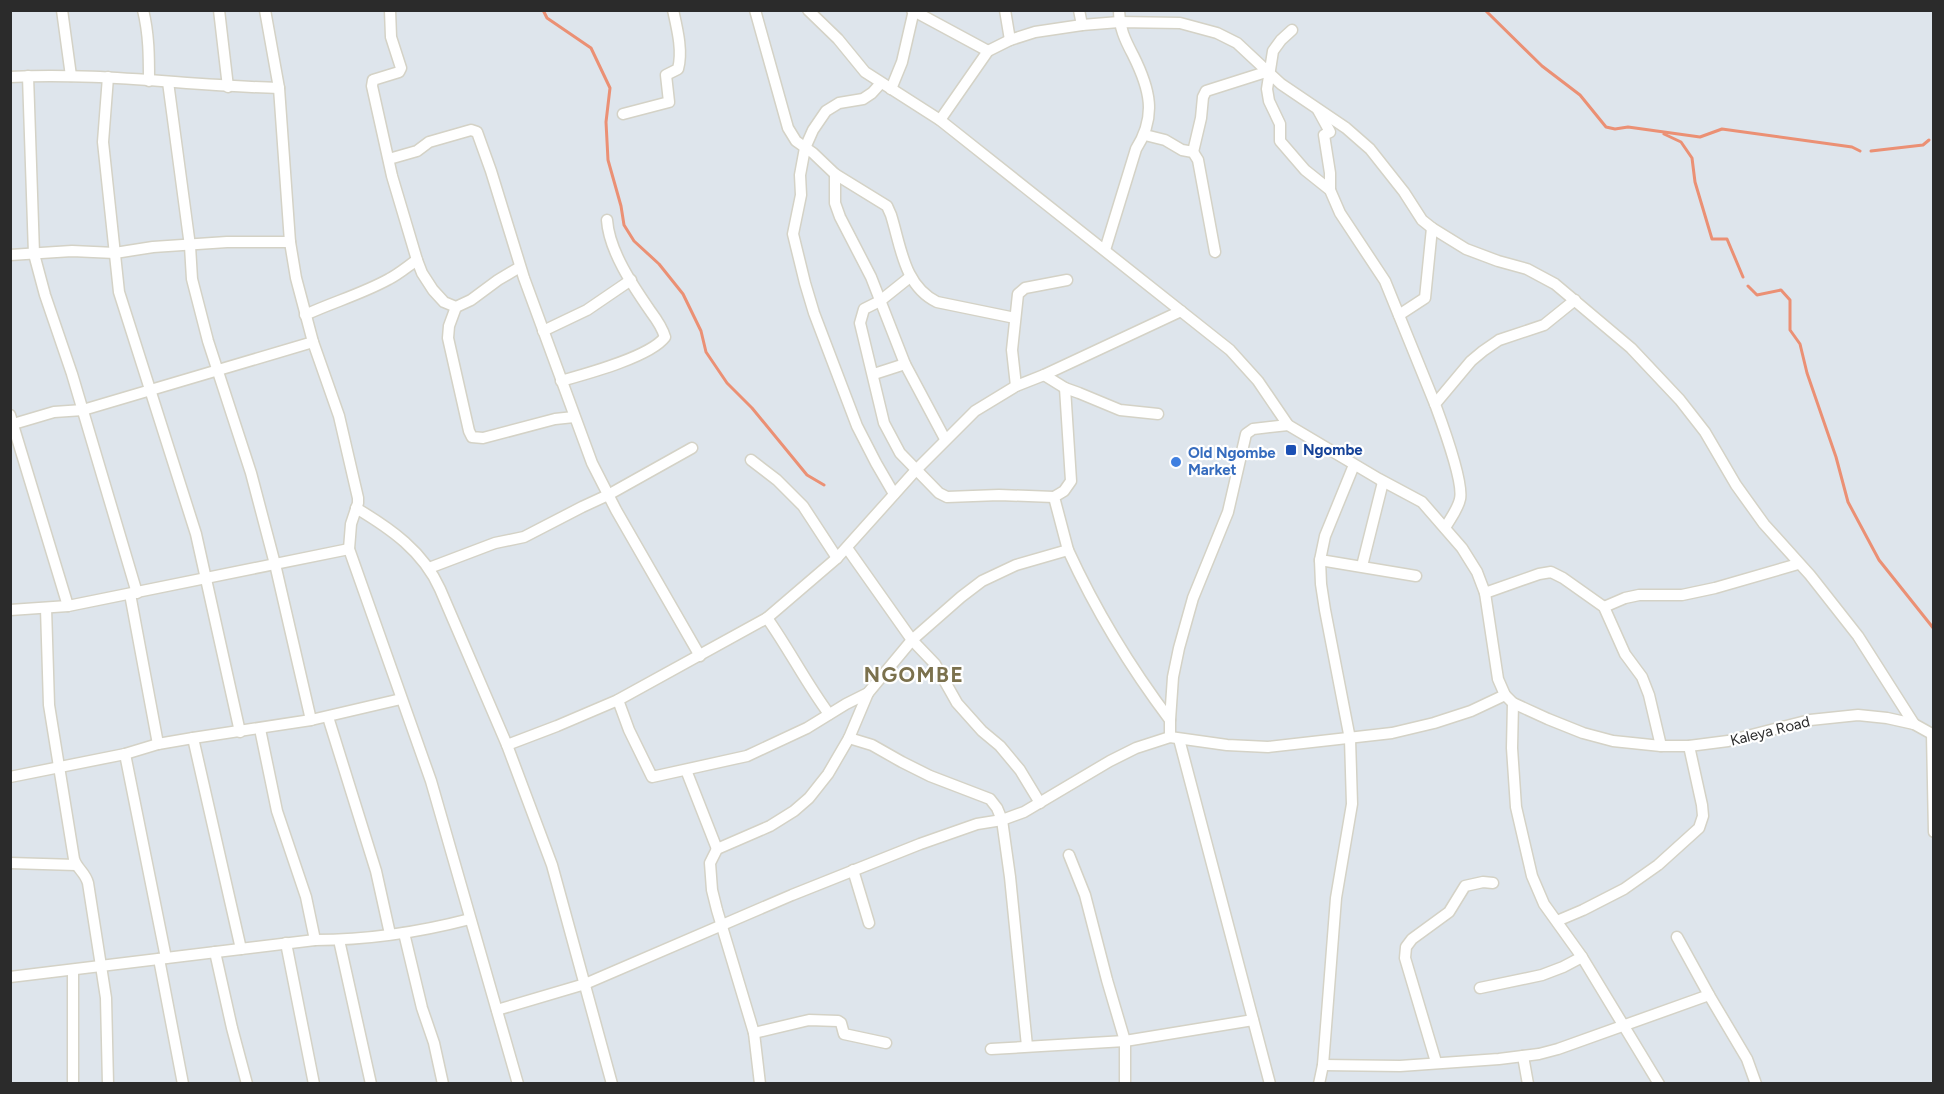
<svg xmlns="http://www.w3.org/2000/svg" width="1944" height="1094" viewBox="0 0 1944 1094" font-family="Figtree,sans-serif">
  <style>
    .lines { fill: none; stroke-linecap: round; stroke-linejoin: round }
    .stream { stroke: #eb9074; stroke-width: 3 }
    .minor-casing { stroke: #d4d2c6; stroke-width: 13 }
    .minor { stroke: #fff; stroke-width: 10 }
    .transit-dot { fill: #1a4fb4; stroke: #fff; stroke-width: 2 }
    .shop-dot { fill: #3f7fe0; stroke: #fff; stroke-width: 2 }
    .labels { text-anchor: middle; stroke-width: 4.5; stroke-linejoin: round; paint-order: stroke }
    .transit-label { font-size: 15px; font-weight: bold; fill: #164399; stroke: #fff; text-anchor: start }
    .shop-label { font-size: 15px; font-weight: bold; fill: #366cbe; stroke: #fff; text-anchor: start }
    .street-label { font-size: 15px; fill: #2b2b2b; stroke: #fff }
    .district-label { font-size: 21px; font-weight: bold; letter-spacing: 1.5px; fill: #7b714d; stroke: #fff }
  </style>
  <rect width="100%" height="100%" fill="#dee5ec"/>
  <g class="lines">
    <g class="stream">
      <path d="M 543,10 L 547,18 L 591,48 L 610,88 L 606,122 L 608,160 L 621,206 L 624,225 L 634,241 L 659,264 L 683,294 L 701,331 L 706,352 L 727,383 L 752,408 L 807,475 L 824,485"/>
      <path d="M 1485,10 L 1542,66 L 1580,95 L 1606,127 L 1615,129 L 1628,127 L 1700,137 L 1722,129 L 1852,147 L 1860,151"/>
      <path d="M 1664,134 L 1681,142 L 1692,158 L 1695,182 L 1712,239 L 1727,239 L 1743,277"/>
      <path d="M 1871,151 L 1923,145 L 1929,140"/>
      <path d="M 1748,286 L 1757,295 L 1781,290 L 1790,300 L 1790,330 L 1800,344 L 1807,373 L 1836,457 L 1848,502 L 1879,560 L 1934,629"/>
    </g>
    <defs>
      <g id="minor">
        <path d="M 62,10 L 71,76"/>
        <path d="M 143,10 C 149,34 149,57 149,81"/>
        <path d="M 219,10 L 228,87"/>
        <path d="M 265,10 L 279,88 L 290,242 L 296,278 L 313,342 L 339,416 L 358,498 L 358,503 L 351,524 L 349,549 L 431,781 L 518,1084"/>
        <path d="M 390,10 L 391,37 L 401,68 L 399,72 L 373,80 L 372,86 L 392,176 L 417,260 L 422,273 L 433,290 L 444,302 L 456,307 L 471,300 L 498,280 L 520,267"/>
        <path d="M 755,10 L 788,128 L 796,141 L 813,153 L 835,174 L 887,206 L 891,215 C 901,247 904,286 937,302 L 1015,318"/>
        <path d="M 808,10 L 838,39 L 865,72 L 940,120 L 1230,350 L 1258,381 L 1288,425 L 1379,479 L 1422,502 L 1462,548 L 1477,572 L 1485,593 L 1498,679 L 1505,695 L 1513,703 L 1548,719 L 1583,733 L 1613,741 L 1661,746 L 1689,746 L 1728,741 L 1810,720 L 1858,715 L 1887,718 L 1914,724 L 1932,734 L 1934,832"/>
        <path d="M 912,10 L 988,51"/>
        <path d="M 1005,10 L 1010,40"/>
        <path d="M 1079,10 L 1082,25"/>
        <path d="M 1292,30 L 1281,40 L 1273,51 L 1267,89 L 1269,101 L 1280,124 L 1280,141 L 1305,170 L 1330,190 L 1340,213 L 1385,281 L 1435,404"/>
        <path d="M 28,76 L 34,254 L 45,295 L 72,374 L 137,593"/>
        <path d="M 10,77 C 100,72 189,86 279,88"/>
        <path d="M 108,77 L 103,142 L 119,292 L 196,534 L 240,732"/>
        <path d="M 168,82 L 190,246 L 192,279 L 208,341 L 251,473 L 275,564 L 311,720"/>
        <path d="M 881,83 L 872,93 L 863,99 L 839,103 L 826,111 L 813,130 L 805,148 L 800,175 L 801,195 L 793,234 L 805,283 L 814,313 L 857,426 L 876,463 L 894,494"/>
        <path d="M 891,89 L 902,62 L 914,10"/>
        <path d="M 1318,110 L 1330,132 L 1324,135 L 1330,173 L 1330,190"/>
        <path d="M 623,114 L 669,102 L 666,75 L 678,69 C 683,51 677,28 673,10"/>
        <path d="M 940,120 L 988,51 L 1010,40 L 1035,32 L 1082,25 L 1119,22 L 1180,23 L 1217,33 L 1237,43 L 1281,84 L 1346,128 L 1370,149 L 1404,192 L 1422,220 L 1432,228 L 1466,249 L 1498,261 L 1527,269 L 1555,284 L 1631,348 L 1680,400 L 1705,432 L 1736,485 L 1764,524 L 1810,575 L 1858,636 L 1914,724"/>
        <path d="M 1145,135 L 1165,140 L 1182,150 L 1193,152 L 1198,160 L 1215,252"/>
        <path d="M 1193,152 L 1201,118 L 1203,97 L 1206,91 L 1269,71"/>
        <path d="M 389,159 L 417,151 L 429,142 L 471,130 L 477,132 L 491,171 L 524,278 L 592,463 L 616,510 L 700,656"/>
        <path d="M 835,174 L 835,203 L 840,217 L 871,277 L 905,364 L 945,439"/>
        <path d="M 1105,250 L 1136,149 C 1157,116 1150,89 1133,55 C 1125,40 1119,27 1119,10"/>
        <path d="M 10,255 L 72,251 L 115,253 L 153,247 L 227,242 L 290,242"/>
        <path d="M 910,277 L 880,301 L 864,309 L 860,323 L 884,423 L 900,453 L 939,493 L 947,497 L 999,495 L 1054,497"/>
        <path d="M 456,307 L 449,326 L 448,338 L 469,431 L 472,437 L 483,438 L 555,419 L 574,417"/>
        <path d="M 305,315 C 333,302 362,294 389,279 C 399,274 408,266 417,260"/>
        <path d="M 1399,315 L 1425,298 L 1432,228"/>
        <path d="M 543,331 L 587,310 L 631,280"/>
        <path d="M 874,374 L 905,364"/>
        <path d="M 1044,375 L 1065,388 L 1079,393 L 1120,410 L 1158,414"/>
        <path d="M 561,381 C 586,374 650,357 665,337 C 662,327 657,320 651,312 C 633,286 609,251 607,220"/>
        <path d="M 1016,386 L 1012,350 L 1018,294 L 1025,288 L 1067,280"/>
        <path d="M 1065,388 L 1071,481 L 1064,491 L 1054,497 L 1068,550"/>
        <path d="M 10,415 L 68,606"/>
        <path d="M 10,425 L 54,412 L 83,410 L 313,342"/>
        <path d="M 751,460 L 777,480 L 803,506 L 837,558"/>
        <path d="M 356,508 C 391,529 423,551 440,589 L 507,745 L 552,865 L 612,1084"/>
        <path d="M 1445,528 C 1450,519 1458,509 1460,499 C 1464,482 1442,423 1435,404 L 1471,361 L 1483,351 L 1499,340 L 1544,325 L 1575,300"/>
        <path d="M 847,548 L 912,640 L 935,664 L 957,703 L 982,731 L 1000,746 L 1020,770 L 1040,803"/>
        <path d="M 1320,560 L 1416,576"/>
        <path d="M 1362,566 L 1383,482"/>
        <path d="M 429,568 L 495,543 L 524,537 L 582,507 L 608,495 L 692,448"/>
        <path d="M 1485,593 L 1539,574 L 1551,572 L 1563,578 L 1604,607 L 1625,654 L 1642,677 L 1649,695 L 1661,746"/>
        <path d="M 130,594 L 158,744"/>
        <path d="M 1604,607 L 1625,598 L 1639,595 L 1682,595 L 1715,588 L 1798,564"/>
        <path d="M 46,608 L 49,705 L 74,859 C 77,869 85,872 88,883 L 106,998 L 108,1084"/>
        <path d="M 10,610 L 68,606 L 349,549"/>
        <path d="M 767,618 C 789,649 806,683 829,714"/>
        <path d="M 618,700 L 629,730 L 652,777 L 747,756 L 807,728 L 846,704 L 868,693 L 912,640 L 961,597 L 982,581 L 1016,565 L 1068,550 C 1096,611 1130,667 1170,720 L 1170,737"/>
        <path d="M 1513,703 L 1512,748 L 1516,807 L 1532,876 L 1544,904 L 1582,957 L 1659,1084"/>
        <path d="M 328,717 L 376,871 L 390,934"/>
        <path d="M 1170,720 L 1173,677 L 1179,648 L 1193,598 L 1228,512 L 1246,434 L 1253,429 L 1288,425"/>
        <path d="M 260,729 L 277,811 L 306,897 L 315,940"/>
        <path d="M 193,738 L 241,949"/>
        <path d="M 849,738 L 872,745 L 902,762 L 930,776 L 990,799 L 997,808 L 1002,820 L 1010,877 L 1027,1046"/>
        <path d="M 1179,739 L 1270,1084"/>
        <path d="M 507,745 L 557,726 L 618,700 L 767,618 L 837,558 L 916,470 L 975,411 L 1016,386 L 1044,375 L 1181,311"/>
        <path d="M 125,754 L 166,958"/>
        <path d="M 686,770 L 717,849"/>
        <path d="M 10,777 L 125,754 L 158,744 L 193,738 L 311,720 L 401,699"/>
        <path d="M 1069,855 L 1085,895 L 1107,980 L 1125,1041 L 1125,1084"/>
        <path d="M 10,863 L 76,865"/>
        <path d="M 853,870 L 869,923"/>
        <path d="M 1557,921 L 1583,910 L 1624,889 L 1658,865 L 1699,828 L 1703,816 L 1702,805 L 1689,746"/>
        <path d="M 404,933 L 422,1008 L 434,1043 L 443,1084"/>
        <path d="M 1677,937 L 1709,995 L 1747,1059 L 1756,1084"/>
        <path d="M 339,940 L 371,1084"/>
        <path d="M 286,943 L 314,1084"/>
        <path d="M 215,952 L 232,1028 L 247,1084"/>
        <path d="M 159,959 L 183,1084"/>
        <path d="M 10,977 L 315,940 C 367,940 420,932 470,919"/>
        <path d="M 1480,988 L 1542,975 L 1563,967 L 1582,957"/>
        <path d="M 497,1010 L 585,984 L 792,895 L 920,844 L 977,824 L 1002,820 L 1024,812 L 1110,761 L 1136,748 L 1170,737 L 1227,745 L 1268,747 L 1392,733 L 1434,723 L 1471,711 L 1505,695"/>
        <path d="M 754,1033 L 809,1020 L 838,1021 L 841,1023 L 844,1034 L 886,1043"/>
        <path d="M 991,1049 L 1125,1041 L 1253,1020"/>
        <path d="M 1523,1056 L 1528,1084"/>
        <path d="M 1436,1062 L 1405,958 L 1406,947 L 1412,939 L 1449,912 L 1465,886 L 1483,882 L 1493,883"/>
        <path d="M 1323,1065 L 1400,1066 L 1499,1059 L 1539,1054 L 1558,1049 L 1709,995"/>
        <path d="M 73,1084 L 73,970"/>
        <path d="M 760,1084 L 754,1033 L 717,910 L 712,890 L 710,863 L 717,849 L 770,826 L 794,811 L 809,798 L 828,774 L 849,738 L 868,693"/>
        <path d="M 1319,1084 L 1323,1065 L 1336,898 L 1352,804 L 1350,739 L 1325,610 L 1321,584 L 1320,560 L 1325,536 L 1354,465"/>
      </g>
    </defs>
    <use href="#minor" class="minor-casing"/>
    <use href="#minor" class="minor"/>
  </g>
  <rect class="transit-dot" x="1285" y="444" width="12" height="12" rx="3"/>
  <circle class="shop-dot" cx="1176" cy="462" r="6"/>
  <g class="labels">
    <g class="transit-label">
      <text x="1303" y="455">Ngombe</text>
    </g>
    <g class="shop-label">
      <text x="1188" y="458">Old Ngombe<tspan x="1188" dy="17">Market</tspan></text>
    </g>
    <g class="street-label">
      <text transform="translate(1770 731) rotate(-14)" y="5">Kaleya Road</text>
    </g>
    <g class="district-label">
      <text x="914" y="682">NGOMBE</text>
    </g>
  </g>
  <rect width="1944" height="1094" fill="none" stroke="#2b2b2b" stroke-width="24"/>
</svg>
